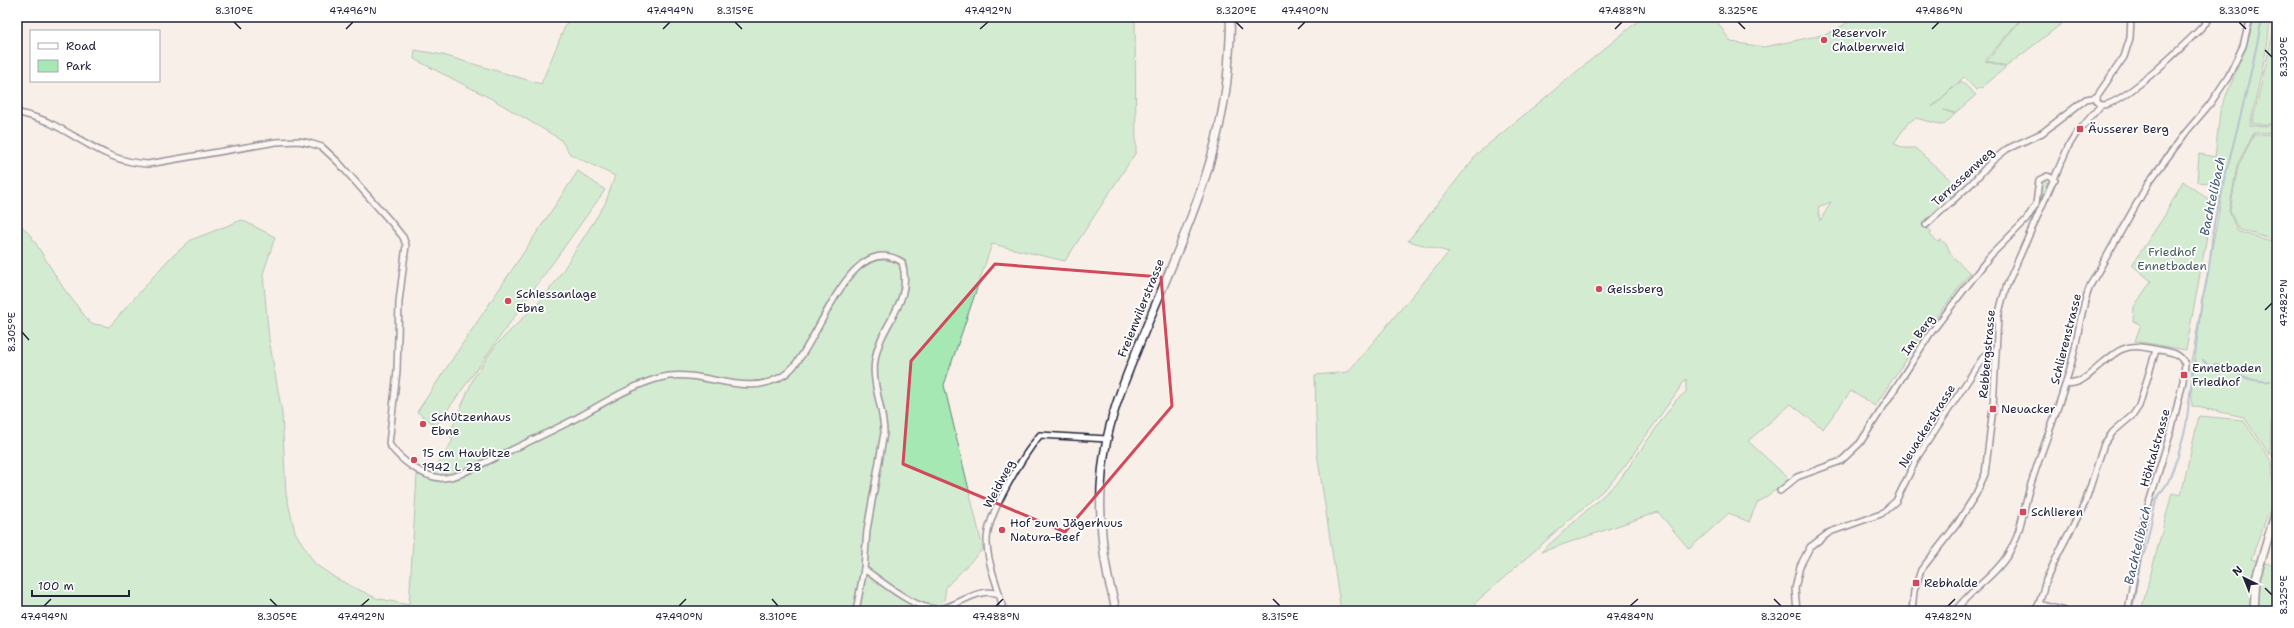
<svg xmlns="http://www.w3.org/2000/svg" width="2294" height="628" viewBox="0 0 2294 628" font-family="'Shantell Sans',sans-serif">
  <style>
    .green { fill: #a5e8b3; stroke: #648577; fill-rule: evenodd }
    .lines { fill: none; stroke-linecap: round; stroke-linejoin: round }
    .stream { stroke: #6b8faf; stroke-width: 2 }
    .street-casing { stroke: #22223b; stroke-width: 8 }
    .secondary-casing { stroke: #22223b; stroke-width: 10 }
    .street { stroke: #fff; stroke-width: 5 }
    .secondary { stroke: #fff; stroke-width: 7 }
    .marked { fill: none; stroke: #d1495b; stroke-width: 3; stroke-linejoin: round }
    .ticks { fill: none; stroke: #22223b; stroke-width: 1.5 }
    .poi-dot { fill: #d1495b; stroke: #fff; stroke-width: 1.5 }
    .labels { text-anchor: middle; stroke-width: 3.5; stroke-linejoin: round; paint-order: stroke }
    .poi-label { font-size: 12px; fill: #22223b; stroke: #fff; text-anchor: start }
    .street-label { font-size: 12px; fill: #22223b; stroke: #fff }
    .park-label { font-size: 12px; fill: #495d5f; stroke: #fff }
    .water-label { font-size: 13px; font-style: italic; fill: #465975; stroke: #fff }
    .neatline { fill: none; stroke: #22223b; stroke-width: 1.5 }
    .ticks-label { font-size: 10px; text-anchor: middle; fill: #22223b }
  </style>
  <rect width="100%" height="100%" fill="#f9efe9"/>
  <filter id="ink" filterUnits="userSpaceOnUse"><feTurbulence type="fractalNoise" baseFrequency=".025" numOctaves="2"/><feDisplacementMap in="SourceGraphic" scale="8" xChannelSelector="R" yChannelSelector="G"/><feConvolveMatrix kernelMatrix="1 2 1 2 8 2 1 2 1" color-interpolation-filters="sRGB"/></filter>
  <g filter="url(#ink)">
    <g class="green">
      <path d="M 569,17 L 1135,17 L 1136,152 L 1065,261 L 992,244 L 944,385 L 983,549 L 946,587 L 944,601 L 935,611 L 17,611 L 17,221 L 31,236 L 64,289 L 90,323 L 109,327 L 168,260 L 191,240 L 242,220 L 275,237 L 263,274 L 269,339 L 282,413 L 286,494 L 295,532 L 315,564 L 337,579 L 376,598 L 409,605 L 417,475 L 430,477 L 453,440 L 449,435 L 474,377 L 495,346 L 542,299 L 556,281 L 605,204 L 615,176 L 570,154 L 560,139 L 492,99 L 414,59 L 415,50 L 443,55 L 541,84 Z"/>
      <path d="M 1643,17 L 1714,17 L 1731,42 L 1764,47 L 1827,34 L 1858,17 L 2022,17 L 1985,61 L 2006,67 L 1983,87 L 1976,90 L 1964,77 L 1932,107 L 1961,81 L 1976,95 L 1955,113 L 1944,110 L 1955,114 L 1944,125 L 1915,118 L 1908,123 L 1894,143 L 1903,148 L 1915,148 L 1956,185 L 1951,191 L 1956,195 L 1952,198 L 1946,194 L 1943,198 L 1946,202 L 1939,198 L 1936,200 L 1939,208 L 1922,223 L 1932,232 L 1930,235 L 1938,242 L 1941,240 L 1947,245 L 1951,255 L 1970,273 L 1920,338 L 1875,406 L 1851,391 L 1823,429 L 1791,404 L 1748,441 L 1790,480 L 1757,503 L 1749,522 L 1729,513 L 1689,549 L 1658,512 L 1541,552 L 1618,482 L 1676,400 L 1686,392 L 1686,379 L 1624,467 L 1609,485 L 1475,603 L 1477,611 L 1341,611 L 1317,453 L 1315,375 L 1348,372 L 1449,252 L 1408,241 L 1479,152 ZM 1831,202 L 1820,221 L 1818,207 Z"/>
      <path d="M 2023,17 L 2069,18 L 2007,66 L 1987,61 Z"/>
      <path d="M 2255,17 L 2270,17 L 2268,41 L 2250,126 L 2277,125 L 2277,132 L 2254,133 L 2237,165 L 2229,211 L 2237,231 L 2277,244 L 2277,410 L 2271,423 L 2270,455 L 2244,417 L 2192,406 L 2191,362 L 2224,184 L 2197,182 L 2199,154 L 2215,157 L 2220,111 L 2245,49 Z"/>
      <path d="M 2273,17 L 2277,17 L 2277,124 L 2252,124 L 2272,37 Z"/>
      <path d="M 2277,134 L 2277,241 L 2238,229 L 2230,211 L 2238,166 L 2254,135 Z"/>
      <path d="M 578,171 L 605,190 L 436,426 L 417,412 Z"/>
      <path d="M 2045,181 L 2048,186 L 2035,214 L 2033,214 L 2038,204 L 2042,182 Z"/>
      <path d="M 2183,181 L 2213,203 L 2186,350 L 2135,341 L 2141,324 L 2133,322 L 2134,307 L 2151,281 L 2132,265 L 2165,215 Z"/>
      <path d="M 2199,416 L 2243,420 L 2272,462 L 2274,498 L 2251,559 L 2277,566 L 2277,611 L 2141,611 L 2172,493 L 2181,495 Z"/>
    </g>
    <g class="lines">
      <g class="stream">
        <path d="M 2203,360 L 2208,365 C 2212,366 2216,364 2220,366 C 2241,372 2245,383 2270,381"/>
        <path d="M 2132,611 L 2141,558 L 2145,551 L 2156,500 L 2168,482 L 2178,456 L 2186,426 L 2202,299 C 2211,274 2210,245 2215,219 C 2230,151 2251,85 2262,17"/>
      </g>
      <defs>
        <g id="street">
          <path d="M 2101,105 C 2121,108 2197,34 2211,17"/>
          <path d="M 2101,105 L 2097,101 L 2097,96 L 2124,57 L 2130,38 L 2131,17"/>
          <path d="M 17,112 C 29,116 41,118 52,124 C 86,141 108,162 148,164 L 276,142 L 299,141 L 309,143 L 322,147 L 338,162 L 390,221 L 403,237 L 406,245 L 399,302 L 397,371 L 389,444 C 399,459 421,476 440,478 C 446,479 455,476 461,474 C 498,456 536,439 573,420 C 601,405 637,381 669,376 C 708,371 747,399 784,375 C 818,354 846,227 902,262 C 914,304 880,323 875,360 C 871,384 884,409 884,433 L 867,530 L 864,569 L 856,611"/>
          <path d="M 1926,225 L 1971,184 L 1991,162 L 2007,149 L 2042,133 L 2086,99 L 2097,97"/>
          <path d="M 2066,383 C 2085,388 2105,355 2123,349 C 2135,344 2147,348 2159,350 C 2170,352 2179,352 2185,364 L 2183,381 L 2172,428 L 2144,519 L 2128,611"/>
          <path d="M 1780,491 L 1797,477 L 1841,461 L 1860,443 L 1930,334 L 1990,256 L 2026,220 L 2036,204 L 2039,180 L 2047,176 L 2055,179"/>
          <path d="M 864,569 C 883,582 920,615 944,608 C 962,603 979,587 999,594"/>
          <path d="M 2039,604 L 2065,611"/>
          <path d="M 1003,611 C 1000,588 987,566 987,542 C 986,515 1023,456 1040,435 L 1107,439"/>
          <path d="M 1797,611 L 1795,589 L 1800,566 L 1810,547 L 1830,532 L 1881,514 L 1896,501 L 1918,456 L 1984,356 L 1996,353"/>
          <path d="M 1912,611 L 1914,591 L 1921,570 L 1957,524 L 1976,494 L 1985,474 L 1993,408 L 1998,317 L 2002,301 L 2007,285 L 2068,147 L 2076,134 L 2101,105"/>
          <path d="M 1955,611 C 1971,589 1997,575 2010,551 C 2021,532 2023,510 2029,490 C 2043,445 2062,402 2073,357 C 2079,333 2081,306 2091,284 L 2149,182 L 2187,131 L 2210,104 L 2228,77 L 2243,46 L 2250,17"/>
          <path d="M 2034,611 L 2039,604 L 2046,580 L 2060,550 L 2085,503 L 2104,444 L 2113,432 L 2133,415 L 2139,406 L 2156,350"/>
        </g>
        <g id="secondary">
          <path d="M 2277,436 L 2277,456"/>
          <path d="M 1116,611 C 1114,598 1109,585 1107,572 C 1099,528 1098,483 1107,439 C 1114,405 1128,372 1141,340 C 1178,248 1225,155 1229,54 C 1230,42 1231,29 1230,17"/>
          <path d="M 2254,611 L 2256,578 L 2277,508"/>
        </g>
      </defs>
      <use href="#street" class="street-casing"/>
      <use href="#secondary" class="secondary-casing"/>
      <use href="#street" class="street"/>
      <use href="#secondary" class="secondary"/>
    </g>
  </g>
  <path d="M0 0H2294V628H0ZM 995,264 L 1161,277 L 1172,406 L 1065,532 L 903,464 L 911,361 Z" fill="#f9efe9" fill-opacity=".55" fill-rule="evenodd"/>
  <path class="marked" d="M 995,264 L 1161,277 L 1172,406 L 1065,532 L 903,464 L 911,361 Z"/>
  <path class="ticks" d="M 234,22 L 241,29M 735,22 L 742,29M 1236,22 L 1243,29M 1738,22 L 1745,29M 2239,22 L 2246,29M 346,29 L 353,22M 663,29 L 670,22M 980,29 L 988,22M 1298,29 L 1305,22M 1615,29 L 1622,22M 1932,29 L 1939,22M 2265,50 L 2272,57M 2265,310 L 2272,303M 22,332 L 29,340M 2265,588 L 2272,595M 270,599 L 277,606M 772,599 L 778,606M 1273,599 L 1280,606M 1774,599 L 1781,606M 44,606 L 51,599M 361,606 L 369,599M 679,606 L 686,599M 996,606 L 1003,599M 1630,606 L 1638,599M 1948,606 L 1955,599"/>
  <g class="poi-dot">
    <circle cx="1824" cy="40" r="4"/>
    <rect x="2076" y="125" width="8" height="8" rx="2"/>
    <circle cx="1599" cy="289" r="4"/>
    <circle cx="508" cy="301" r="4"/>
    <rect x="2180" y="371" width="8" height="8" rx="2"/>
    <rect x="1989" y="405" width="8" height="8" rx="2"/>
    <circle cx="423" cy="424" r="4"/>
    <circle cx="414" cy="460" r="4"/>
    <rect x="2019" y="508" width="8" height="8" rx="2"/>
    <circle cx="1002" cy="530" r="4"/>
    <rect x="1912" y="579" width="8" height="8" rx="2"/>
  </g>
  <g class="labels">
    <g class="poi-label">
      <text x="1832" y="37">Reservoir<tspan x="1832" dy="14">Chalberweid</tspan></text>
      <text x="2088" y="133">Äusserer Berg</text>
      <text x="1607" y="293">Geissberg</text>
      <text x="516" y="298">Schiessanlage<tspan x="516" dy="14">Ebne</tspan></text>
      <text x="2192" y="372">Ennetbaden<tspan x="2192" dy="14">Friedhof</tspan></text>
      <text x="2001" y="413">Neuacker</text>
      <text x="431" y="421">Schützenhaus<tspan x="431" dy="14">Ebne</tspan></text>
      <text x="422" y="457">15 cm Haubitze<tspan x="422" dy="14">1942 L 28</tspan></text>
      <text x="2031" y="516">Schlieren</text>
      <text x="1010" y="527">Hof zum Jägerhuus<tspan x="1010" dy="14">Natura-Beef</tspan></text>
      <text x="1924" y="587">Rebhalde</text>
    </g>
    <g class="street-label">
      <text transform="translate(1963 177) rotate(-43)" y="4">Terrassenweg</text>
      <text transform="translate(1141 308) rotate(-68)" y="4">Freienwilerstrasse</text>
      <text transform="translate(1918 335) rotate(-54)" y="4">Im Berg</text>
      <text transform="translate(2066 339) rotate(-76)" y="4">Schlierenstrasse</text>
      <text transform="translate(1987 354) rotate(-85)" y="4">Rebbergstrasse</text>
      <text transform="translate(1927 426) rotate(-58)" y="4">Neuackerstrasse</text>
      <text transform="translate(2155 448) rotate(-74)" y="4">Höhtalstrasse</text>
      <text transform="translate(999 484) rotate(-62)" y="4">Weidweg</text>
    </g>
    <g class="park-label">
      <text x="2172" y="256">Friedhof<tspan x="2172" dy="14">Ennetbaden</tspan></text>
    </g>
    <g class="water-label">
      <text transform="translate(2212 196) rotate(-78)" y="5">Bachtelibach</text>
      <text transform="translate(2137 545) rotate(-77)" y="5">Bachtelibach</text>
    </g>
  </g>
  <rect width="2294" height="628" fill="none" stroke="#fff" stroke-width="44"/>
  <rect x="30" y="30" width="130" height="52" fill="#ffffff" stroke="#a7a7b1"/>
  <rect x="38" y="43" width="20" height="6" fill="#ffffff" stroke="#a7a7b1"/>
  <text x="66" y="50" font-size="12" fill="#22223b">Road</text>
  <rect x="38" y="60" width="20" height="12" fill="#a5e8b3" stroke="#a7a7b1"/>
  <text x="66" y="70" font-size="12" fill="#22223b">Park</text>
  <g transform="translate(2244 578) rotate(317)" stroke="#ffffff" stroke-width="3" paint-order="stroke">
  <path d="M0-3L7 15L0 10L-7 15Z" fill="#22223b"/>
  <text y="-6" font-size="11" font-weight="bold" text-anchor="middle" fill="#22223b">N</text>
  </g>
  <path d="M32 590v6h97v-6" fill="none" stroke="#22223b" stroke-width="2"/>
  <text x="38" y="590" font-size="12" fill="#22223b" stroke="#ffffff" stroke-width="3" paint-order="stroke">100 m</text>
  <rect x="22" y="22" width="2250" height="584" class="neatline"/>
  <g class="ticks-label">
    <text x="234" y="14">8.310°E</text>
    <text x="353" y="14">47.496°N</text>
    <text x="670" y="14">47.494°N</text>
    <text x="735" y="14">8.315°E</text>
    <text x="988" y="14">47.492°N</text>
    <text x="1236" y="14">8.320°E</text>
    <text x="1305" y="14">47.490°N</text>
    <text x="1622" y="14">47.488°N</text>
    <text x="1738" y="14">8.325°E</text>
    <text x="1939" y="14">47.486°N</text>
    <text x="2239" y="14">8.330°E</text>
    <text transform="translate(2283 57) rotate(-90)" y="4">8.330°E</text>
    <text transform="translate(2283 303) rotate(-90)" y="4">47.482°N</text>
    <text transform="translate(11 332) rotate(-90)" y="4">8.305°E</text>
    <text transform="translate(2283 595) rotate(-90)" y="4">8.325°E</text>
    <text x="44" y="620">47.494°N</text>
    <text x="277" y="620">8.305°E</text>
    <text x="361" y="620">47.492°N</text>
    <text x="679" y="620">47.490°N</text>
    <text x="778" y="620">8.310°E</text>
    <text x="996" y="620">47.488°N</text>
    <text x="1280" y="620">8.315°E</text>
    <text x="1630" y="620">47.484°N</text>
    <text x="1781" y="620">8.320°E</text>
    <text x="1948" y="620">47.482°N</text>
  </g>
</svg>
